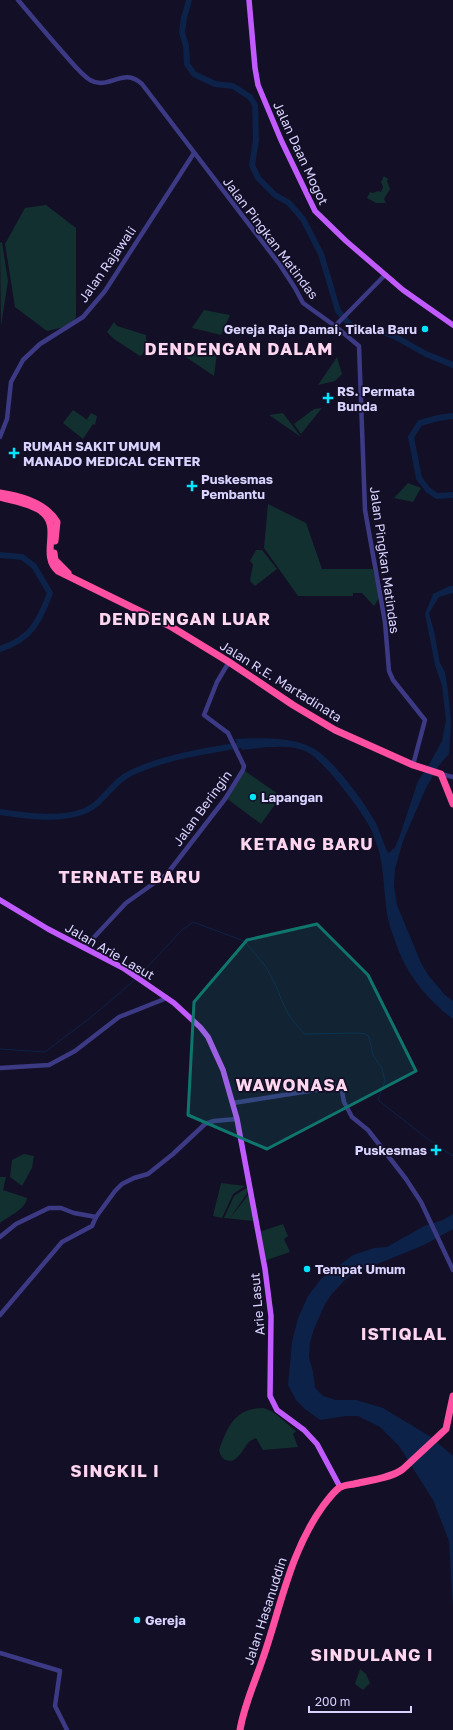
<svg xmlns="http://www.w3.org/2000/svg" width="453" height="1730" viewBox="0 0 453 1730" font-family="'Golos Text',sans-serif">
  <style>
    .green { fill: #12302f }
    .water { fill: #0c2248 }
    .lines { fill: none; stroke-linecap: round; stroke-linejoin: round }
    .stream { stroke: #0c2248; stroke-width: 1 }
    .river { stroke: #0c2248; stroke-width: 6 }
    .minor { stroke: #3d3a85; stroke-width: 4.5 }
    .major { stroke: #c25bff; stroke-width: 5.5 }
    .highway { stroke: #ff4fa3; stroke-width: 7 }
    .marked { fill: #0f766e; fill-opacity: 0.2; stroke: #0f766e; stroke-width: 3; stroke-linejoin: round }
    .poi-dot { fill: #00e5ff; stroke: #130f26; stroke-width: 1.5 }
    .labels { text-anchor: middle; stroke-width: 3.5; stroke-linejoin: round; paint-order: stroke }
    .street-label { font-size: 13px; fill: #d9d4ff; stroke: #130f26 }
    .poi-label { font-size: 13px; font-weight: bold; fill: #d9d4ff; stroke: #130f26; text-anchor: start }
    .district-label { font-size: 17px; font-weight: bold; letter-spacing: 1px; fill: #ffd6f0; stroke: #130f26 }
  </style>
  <rect width="100%" height="100%" fill="#130f26"/>
  <g class="green">
    <path d="M 384,176 L 388,179 L 387,181 L 390,189 L 384,199 L 386,203 L 376,203 L 367,198 L 370,192 L 373,193 L 378,191 L 381,192 L 383,187 L 381,182 Z"/>
    <path d="M 46,205 L 76,228 L 76,317 L 69,326 L 47,331 L 15,307 L 5,244 L 25,208 Z"/>
    <path d="M 2,242 L 8,281 L 1,326 L 0,243 Z"/>
    <path d="M 204,310 L 230,315 L 221,335 L 192,328 Z"/>
    <path d="M 114,322 L 117,326 L 146,335 L 146,340 L 150,342 L 142,355 L 140,356 L 114,339 L 107,332 Z"/>
    <path d="M 184,340 L 217,353 L 214,376 L 177,351 Z"/>
    <path d="M 337,357 L 342,374 L 335,381 L 318,385 Z"/>
    <path d="M 322,408 L 301,434 L 294,424 L 314,409 Z"/>
    <path d="M 73,410 L 89,421 L 87,419 L 91,413 L 97,416 L 95,425 L 93,424 L 83,439 L 63,423 Z"/>
    <path d="M 283,413 L 301,437 L 269,415 Z"/>
    <path d="M 408,483 L 421,488 L 413,502 L 394,498 Z"/>
    <path d="M 268,504 L 306,523 L 322,569 L 373,569 L 380,597 L 374,606 L 362,593 L 353,593 L 353,596 L 298,596 L 264,548 Z"/>
    <path d="M 256,550 L 262,550 L 277,569 L 255,586 L 250,581 L 253,564 L 250,561 Z"/>
    <path d="M 245,771 L 281,796 L 261,824 L 226,798 Z"/>
    <path d="M 24,1154 L 34,1156 L 32,1168 L 22,1186 L 10,1177 L 12,1160 Z"/>
    <path d="M 0,1177 L 6,1177 L 3,1190 L 27,1198 C 26,1209 9,1216 0,1223 Z"/>
    <path d="M 221,1183 L 245,1186 L 233,1194 L 222,1218 L 213,1216 Z"/>
    <path d="M 248,1187 L 248,1192 L 230,1218 L 249,1194 L 254,1221 L 224,1218 L 234,1196 Z"/>
    <path d="M 283,1224 L 288,1236 L 284,1239 L 290,1252 L 264,1261 L 259,1232 Z"/>
    <path d="M 263,1408 C 276,1411 285,1423 296,1431 L 293,1434 L 298,1447 L 263,1450 L 256,1438 C 254,1439 252,1440 250,1441 C 243,1447 238,1465 226,1460 C 222,1459 220,1454 219,1450 C 228,1426 235,1408 263,1408 Z"/>
    <path d="M 360,1669 L 366,1674 L 370,1683 L 363,1690 L 355,1684 Z"/>
  </g>
  <g class="water">
    <path d="M 450,586 L 453,586 L 453,593 L 439,597 L 429,613 L 434,631 L 440,663 L 445,672 L 448,690 L 451,723 L 449,754 L 440,764 L 426,788 L 403,841 L 395,869 L 394,886 L 397,905 L 421,963 L 429,976 L 445,995 L 453,1001 L 453,1019 C 429,1001 411,980 399,952 C 395,940 389,926 387,914 C 384,893 384,872 379,851 C 377,845 374,838 372,831 C 364,814 324,760 307,752 C 289,743 261,748 242,750 L 235,739 C 260,738 295,736 316,750 C 336,763 364,802 376,823 C 380,832 383,842 387,851 L 389,853 L 395,847 L 399,838 L 418,781 L 430,763 L 442,741 L 446,720 L 442,686 L 435,665 L 425,614 L 433,594 Z"/>
    <path d="M 453,1214 L 453,1229 L 424,1245 L 353,1274 L 345,1280 L 331,1295 L 325,1304 L 314,1329 L 310,1343 L 309,1357 L 313,1372 L 315,1388 L 323,1396 L 336,1400 L 356,1400 L 383,1408 L 431,1437 L 453,1456 L 453,1609 L 449,1541 L 433,1500 L 399,1446 L 380,1427 L 358,1416 L 346,1416 L 320,1420 L 305,1409 L 296,1400 L 288,1385 L 292,1342 L 298,1318 L 308,1296 L 321,1279 L 353,1255 L 374,1248 L 387,1247 L 424,1226 L 443,1220 Z"/>
  </g>
  <g class="lines">
    <g class="stream">
      <path d="M 139,976 L 182,930 L 193,922 L 244,941 L 247,944 L 266,967 L 278,990 L 281,999 L 290,1017 L 304,1034 L 359,1033 L 366,1034 L 369,1037 L 373,1055 L 382,1068 L 385,1081 L 378,1100 L 425,1137 L 453,1156"/>
      <path d="M 0,1049 L 45,1052 L 90,1018 L 136,979"/>
    </g>
    <g class="river">
      <path d="M 189,0 L 184,18 L 182,32 L 186,46 L 187,64 L 194,74 L 215,84 L 233,86 L 250,97 L 255,105 L 256,140 L 252,165 L 258,178 L 275,195 L 289,203 L 303,219 L 321,254 L 338,311 L 351,326 L 361,329 L 376,330 L 394,336 L 426,354 L 453,365"/>
      <path d="M 453,416 L 438,418 L 420,423 L 411,437 L 419,478 L 428,490 L 437,496 L 453,495"/>
      <path d="M 0,555 L 22,557 L 34,566 L 50,593 C 39,622 31,639 0,649"/>
      <path d="M 0,812 C 27,816 72,823 95,805 C 107,795 117,779 131,773 C 167,756 207,751 246,744"/>
    </g>
    <g class="minor">
      <path d="M 18,0 C 34,19 50,38 66,56 C 73,64 81,74 90,80 C 109,91 123,66 142,84 L 280,265 L 295,288 L 303,303 L 335,326 L 359,346 L 365,510 L 385,622 L 389,671 L 393,680 L 425,720 L 413,765"/>
      <path d="M 335,326 L 385,275"/>
      <path d="M 0,437 L 7,419 L 11,382 L 23,360 L 40,344 L 83,317 L 105,291 L 194,153"/>
      <path d="M 441,774 L 453,777"/>
      <path d="M 84,948 L 126,903 L 167,874 L 225,799 L 243,770 L 244,766 L 228,733 L 204,715 L 217,682 L 229,662"/>
      <path d="M 0,1068 L 49,1065 L 75,1051 L 119,1017 L 167,998"/>
      <path d="M 233,1103 L 341,1086 L 344,1102 L 352,1117 L 368,1130 L 406,1179 L 421,1202 L 453,1270"/>
      <path d="M 0,1237 L 16,1224 L 49,1208 L 61,1208 L 74,1213 L 96,1217"/>
      <path d="M 0,1315 L 62,1242 L 92,1226 L 96,1217 L 115,1191 L 122,1184 L 134,1178 L 148,1174 L 173,1154 L 205,1124 L 214,1121 L 237,1119"/>
      <path d="M 0,1653 L 60,1671 L 55,1706 L 67,1730"/>
    </g>
    <g class="major">
      <path d="M 249,0 L 255,68 L 258,85 L 281,140 L 315,211 L 346,241 L 403,290 L 453,325"/>
      <path d="M 0,900 L 48,929 L 123,968 L 174,1003 L 200,1027 L 208,1037 L 223,1070 L 237,1119 L 265,1269 L 271,1316 L 270,1396 L 277,1410 L 304,1430 L 317,1444 L 340,1487"/>
    </g>
    <g class="highway">
      <path d="M 0,493 C 20,496 46,503 57,522 L 55,541"/>
      <path d="M 0,497 C 13,501 30,503 41,511 C 63,526 39,555 58,571 L 170,626 L 229,662 L 293,705 L 335,730 L 413,765 L 441,774 L 453,804"/>
      <path d="M 54,553 L 55,560 L 68,573"/>
      <path d="M 240,1730 C 244,1705 255,1682 263,1658 C 281,1606 290,1552 323,1506 C 328,1500 333,1492 339,1488 C 343,1485 349,1485 354,1484 C 367,1481 392,1478 403,1469 L 446,1429 L 453,1396"/>
    </g>
  </g>
  <path class="marked" d="M 317,924 L 368,975 L 416,1071 L 267,1149 L 188,1115 L 194,1002 L 247,940 Z"/>
  <g class="poi-dot">
    <circle cx="425" cy="329" r="4"/>
    <path d="M326 392h4v4h4v4h-4v4h-4v-4h-4v-4h4z"/>
    <path d="M12 447h4v4h4v4h-4v4h-4v-4h-4v-4h4z"/>
    <path d="M190 480h4v4h4v4h-4v4h-4v-4h-4v-4h4z"/>
    <circle cx="253" cy="797" r="4"/>
    <path d="M434 1144h4v4h4v4h-4v4h-4v-4h-4v-4h4z"/>
    <circle cx="307" cy="1269" r="4"/>
    <circle cx="137" cy="1620" r="4"/>
  </g>
  <g class="labels">
    <g class="street-label">
      <text transform="translate(301 153) rotate(65)" y="5">Jalan Daan Mogot</text>
      <text transform="translate(271 238) rotate(53)" y="5">Jalan Pingkan Matindas</text>
      <text transform="translate(107 264) rotate(-55)" y="5">Jalan Rajawali</text>
      <text transform="translate(385 560) rotate(82)" y="5">Jalan Pingkan Matindas</text>
      <text transform="translate(281 681) rotate(32)" y="5">Jalan R.E. Martadinata</text>
      <text transform="translate(202 808) rotate(-54)" y="5">Jalan Beringin</text>
      <text transform="translate(110 951) rotate(30)" y="5">Jalan Arie Lasut</text>
      <text transform="translate(257 1304) rotate(-95)" y="5">Arie Lasut</text>
      <text transform="translate(265 1611) rotate(-72)" y="5">Jalan Hasanuddin</text>
    </g>
    <g class="poi-label">
      <text x="417" y="334" text-anchor="end">Gereja Raja Damai, Tikala Baru</text>
      <text x="337" y="396">RS. Permata<tspan x="337" dy="15">Bunda</tspan></text>
      <text x="23" y="451">RUMAH SAKIT UMUM<tspan x="23" dy="15">MANADO MEDICAL CENTER</tspan></text>
      <text x="201" y="484">Puskesmas<tspan x="201" dy="15">Pembantu</tspan></text>
      <text x="261" y="802">Lapangan</text>
      <text x="427" y="1155" text-anchor="end">Puskesmas</text>
      <text x="315" y="1274">Tempat Umum</text>
      <text x="145" y="1625">Gereja</text>
    </g>
    <g class="district-label">
      <text x="239" y="355">DENDENGAN DALAM</text>
      <text x="185" y="625">DENDENGAN LUAR</text>
      <text x="307" y="850">KETANG BARU</text>
      <text x="130" y="883">TERNATE BARU</text>
      <text x="292" y="1091">WAWONASA</text>
      <text x="404" y="1340">ISTIQLAL</text>
      <text x="115" y="1477">SINGKIL I</text>
      <text x="372" y="1661">SINDULANG I</text>
    </g>
  </g>
  <path d="M309 1706v6h102v-6" fill="none" stroke="#d9d4ff" stroke-width="2"/>
  <text x="315" y="1706" font-size="12" fill="#d9d4ff" stroke="#130f26" stroke-width="3" paint-order="stroke">200 m</text>
</svg>
